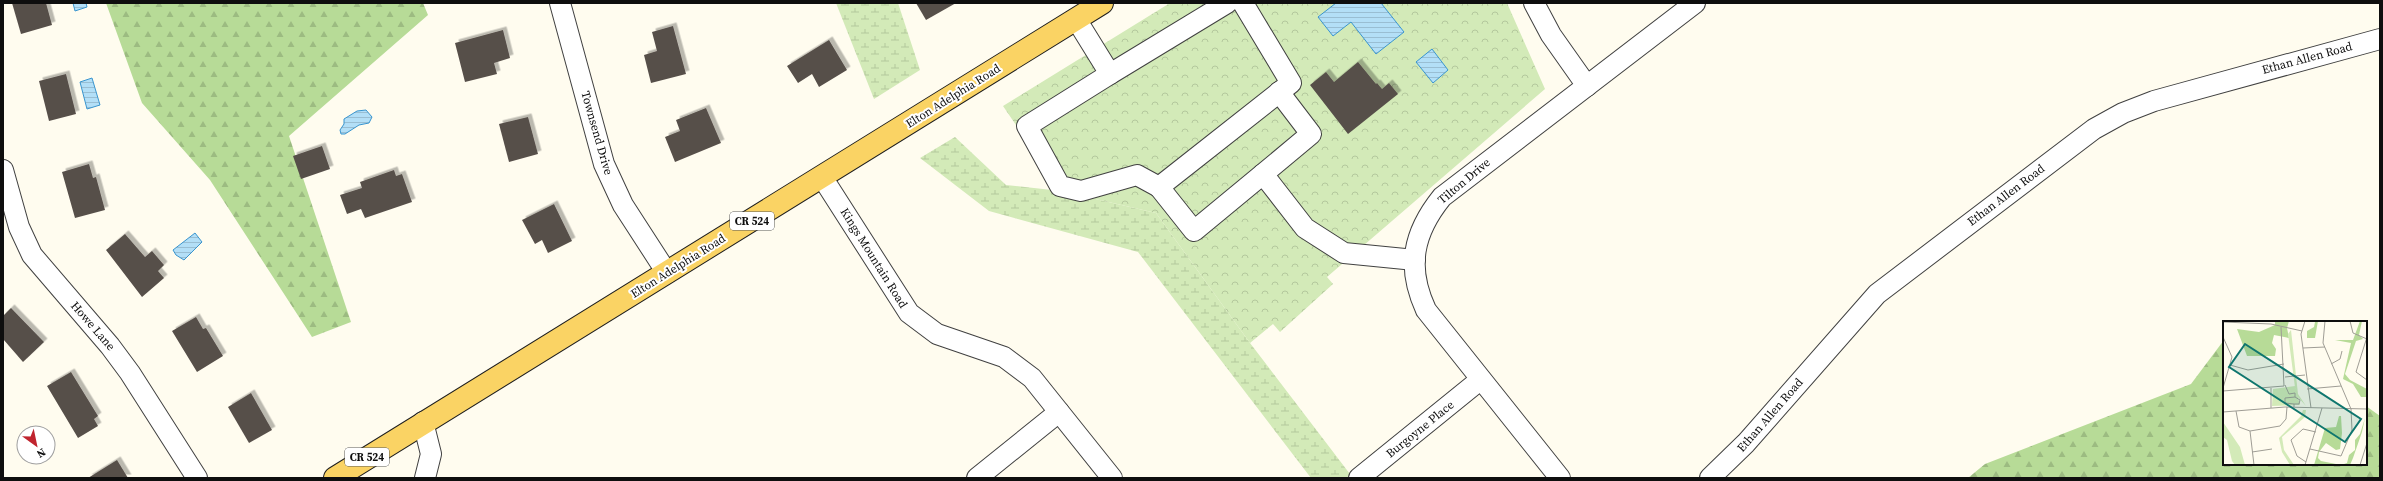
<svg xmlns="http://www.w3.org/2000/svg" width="2383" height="481" viewBox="0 0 2383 481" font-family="'Source Serif 4',serif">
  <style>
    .forest { fill: url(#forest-firs) }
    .wetland { fill: url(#wetland-marsh) }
    .park { fill: url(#park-crowns) }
    .water { fill: url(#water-rules); stroke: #3995cf }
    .building { fill: #574f4a; filter: url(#shadow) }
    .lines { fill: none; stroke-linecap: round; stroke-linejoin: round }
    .minor-casing { stroke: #414141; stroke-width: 22 }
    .major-casing { stroke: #1f1f1f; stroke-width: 24 }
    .minor { stroke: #fff; stroke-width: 20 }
    .major { stroke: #fad364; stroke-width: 22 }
    .labels { text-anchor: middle; stroke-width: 4; stroke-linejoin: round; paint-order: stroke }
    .shield { fill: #fff; stroke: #565656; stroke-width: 1 }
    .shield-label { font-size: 11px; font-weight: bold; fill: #0e0e0e }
    .street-label { font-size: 12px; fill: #0e0e0e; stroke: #fff }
    .inset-road { fill: none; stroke: #9f9d95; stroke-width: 1 }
    .view { fill: #0f766e; fill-opacity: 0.15; stroke: #0f766e; stroke-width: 2 }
    .inset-edge { fill: none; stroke: #0e0e0e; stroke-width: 2 }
  </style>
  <defs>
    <pattern id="forest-firs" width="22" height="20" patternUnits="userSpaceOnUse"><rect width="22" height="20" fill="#b7db97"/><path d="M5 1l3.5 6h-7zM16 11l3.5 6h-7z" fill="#9cbb81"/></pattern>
    <pattern id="wetland-marsh" width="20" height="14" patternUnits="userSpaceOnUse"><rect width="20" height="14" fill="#d3eab8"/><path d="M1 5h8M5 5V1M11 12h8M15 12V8" fill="none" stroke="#b4c89d"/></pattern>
    <pattern id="park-crowns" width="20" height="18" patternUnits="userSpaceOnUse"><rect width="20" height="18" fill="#d3eab8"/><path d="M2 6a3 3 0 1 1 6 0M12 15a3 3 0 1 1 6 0" fill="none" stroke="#b4c89d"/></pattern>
    <pattern id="water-rules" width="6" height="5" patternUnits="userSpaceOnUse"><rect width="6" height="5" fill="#b3dff7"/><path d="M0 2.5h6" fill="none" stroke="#99bed3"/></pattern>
    <filter id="shadow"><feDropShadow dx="3.5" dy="-3.5" stdDeviation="0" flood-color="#0004"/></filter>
  </defs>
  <rect width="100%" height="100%" fill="#fffcef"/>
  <g class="forest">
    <path d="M 106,3 L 423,3 L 428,15 L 289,136 L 351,322 L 312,337 L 210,180 L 142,103 Z"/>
    <path d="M 2224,340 L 2224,464 L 2366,464 L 2366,406 L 2380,416 L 2380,478 L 1968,478 L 1985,464 L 2191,384 Z"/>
  </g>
  <g class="wetland">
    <path d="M 836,3 L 898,3 L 920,70 L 874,99 Z"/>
    <path d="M 955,137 L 1006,185 L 1061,191 L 1156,213 L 1250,343 L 1353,478 L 1311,478 L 1138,252 L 989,211 L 920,158 Z"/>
  </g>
  <path class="park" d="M 1170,3 L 1507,3 L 1545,89 L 1327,277 L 1333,284 L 1280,332 L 1273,324 L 1250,343 L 1156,213 L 1061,191 L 1003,106 Z"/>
  <g class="water">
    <path d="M 73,3 L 86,3 L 87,7 L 75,11 Z"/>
    <path d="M 1336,3 L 1381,3 L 1404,32 L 1376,54 L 1351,22 L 1333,36 L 1318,17 Z"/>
    <path d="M 1432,49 L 1448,70 L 1433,83 L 1416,62 Z"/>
    <path d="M 92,78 L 100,105 L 87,109 L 80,82 Z"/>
    <path d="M 366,110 L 372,117 L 369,123 L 359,125 L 345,134 L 341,134 L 340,130 L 344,124 L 344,119 L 357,111 Z"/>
    <path d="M 195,233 L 202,242 L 184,260 L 176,255 L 173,250 Z"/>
  </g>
  <g class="building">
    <path d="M 12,3 L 46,3 L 52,25 L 21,34 Z"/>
    <path d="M 916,3 L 956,3 L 926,20 Z"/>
    <path d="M 673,26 L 686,74 L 651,83 L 644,55 L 657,51 L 652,32 Z"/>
    <path d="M 503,30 L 510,58 L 494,63 L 497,74 L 465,82 L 455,43 Z"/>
    <path d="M 829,40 L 847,70 L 819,87 L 812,74 L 798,83 L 787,66 Z"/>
    <path d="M 1358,62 L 1376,84 L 1377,83 L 1382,89 L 1389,83 L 1398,94 L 1348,134 L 1310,85 L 1326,72 L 1334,82 Z"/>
    <path d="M 66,74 L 76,114 L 49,121 L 39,81 Z"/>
    <path d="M 706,108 L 721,143 L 675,162 L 665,137 L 680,131 L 676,120 Z"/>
    <path d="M 528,117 L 538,154 L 509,162 L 499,124 Z"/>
    <path d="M 322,146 L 330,169 L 301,179 L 293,156 Z"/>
    <path d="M 89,164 L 93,178 L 96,177 L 105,210 L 75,218 L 62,172 Z"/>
    <path d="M 394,170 L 396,176 L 402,174 L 412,202 L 365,218 L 361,209 L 347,214 L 340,195 L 362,188 L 360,182 Z"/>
    <path d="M 554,204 L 572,241 L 548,253 L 542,240 L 535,244 L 522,220 Z"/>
    <path d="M 125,234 L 145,257 L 152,251 L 164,265 L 158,271 L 164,278 L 142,297 L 106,250 Z"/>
    <path d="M 11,308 L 44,342 L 23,362 L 3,339 L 3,316 Z"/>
    <path d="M 196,317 L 203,329 L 206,328 L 223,356 L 197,372 L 172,331 Z"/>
    <path d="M 71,372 L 98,416 L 94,419 L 98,426 L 78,438 L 47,386 Z"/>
    <path d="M 251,393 L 272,430 L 249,443 L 228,407 Z"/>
    <path d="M 117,460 L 128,478 L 88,478 Z"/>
  </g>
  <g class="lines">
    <defs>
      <g id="minor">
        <path d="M 560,3 L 604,164 L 623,205 L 667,273"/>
        <path d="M 1243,3 L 1291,83 L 1159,187 L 1194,231 L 1263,174 L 1305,228 L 1344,253 L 1415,260"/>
        <path d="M 1534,3 L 1551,35 L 1587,86"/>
        <path d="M 1076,19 L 1110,74 L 1227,3"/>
        <path d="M 1110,74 L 1027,126 L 1060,186 L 1081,191 L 1137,175 L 1159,187"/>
        <path d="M 3,170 L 19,227 L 32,255 L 110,346 L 130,373 L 197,478"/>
        <path d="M 1263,174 L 1311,134 L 1279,92"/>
        <path d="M 822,177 L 909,313 L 937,334 L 1004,357 L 1032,378 L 1112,478"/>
        <path d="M 423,422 L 431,454 L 425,478"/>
        <path d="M 977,478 L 1059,412"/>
        <path d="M 1359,478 L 1480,380"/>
        <path d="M 1560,478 L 1426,310 C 1406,267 1413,233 1442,197 L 1695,3"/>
        <path d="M 1710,478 L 1746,443 L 1877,294 L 2094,129 L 2123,113 L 2154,101 L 2380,39"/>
      </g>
      <path id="major" d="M 335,478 L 1102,3"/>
    </defs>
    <use href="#minor" class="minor-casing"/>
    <use href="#major" class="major-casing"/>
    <use href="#minor" class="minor"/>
    <use href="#major" class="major"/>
  </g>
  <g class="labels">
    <g class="shield">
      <rect x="730" y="212" width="44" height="18" rx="3"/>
      <rect x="345" y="448" width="44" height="18" rx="3"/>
    </g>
    <g class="shield-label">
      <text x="752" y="225">CR 524</text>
      <text x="367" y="461">CR 524</text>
    </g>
    <g class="street-label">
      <text transform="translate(2307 58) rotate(-15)" y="4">Ethan Allen Road</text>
      <text transform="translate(953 96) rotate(-32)" y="4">Elton Adelphia Road</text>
      <text transform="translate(597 133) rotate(74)" y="4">Townsend Drive</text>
      <text transform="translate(1464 181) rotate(-40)" y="4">Tilton Drive</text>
      <text transform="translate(2006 195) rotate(-37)" y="4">Ethan Allen Road</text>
      <text transform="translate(874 258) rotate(58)" y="4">Kings Mountain Road</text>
      <text transform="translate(678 266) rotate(-32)" y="4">Elton Adelphia Road</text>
      <text transform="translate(93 326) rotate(49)" y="4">Howe Lane</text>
      <text transform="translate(1770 415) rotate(-49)" y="4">Ethan Allen Road</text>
      <text transform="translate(1420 429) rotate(-39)" y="4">Burgoyne Place</text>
    </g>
  </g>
  <g transform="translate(2223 321)">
    <rect width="144" height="144" fill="#fffcef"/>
    <path d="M 52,0 L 66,0 L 64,7 L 66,17 L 51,14 L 49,22 L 53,28 L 52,35 L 24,35 L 14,8 L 36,11 L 52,4 ZM 88,0 L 95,0 L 92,17 L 84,17 L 84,10 L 91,6 L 92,1 ZM 137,0 L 139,0 L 136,14 L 140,18 L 133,20 L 122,53 L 127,59 L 144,68 L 144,76 L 138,76 L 130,63 L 120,58 L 128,22 L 112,19 L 130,19 ZM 116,95 L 118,95 L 119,112 L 117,128 L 113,129 L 103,122 L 96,131 L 95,137 L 98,140 L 118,144 L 91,144 L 102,107 L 113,106 ZM 142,97 L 139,111 L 130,137 L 127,144 L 118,144 L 124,142 L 126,134 L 132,129 L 132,119 L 137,113 Z" fill="#b7db97"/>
    <path d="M 68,9 L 75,73 L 83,85 L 73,74 L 65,13 ZM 80,89 L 83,89 L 82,96 L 59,116 L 61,129 L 71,144 L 67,144 L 59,131 L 56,117 L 78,95 ZM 0,101 L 17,126 L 22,144 L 12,144 L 9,140 L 4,119 L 0,116 Z" fill="#d3eab8"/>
    <path d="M 72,65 L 77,84 L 49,85 L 50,68 Z" fill="#d3eab8"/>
    <path class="inset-road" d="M 82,0 L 78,13 L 88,87M 127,0 L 130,12 L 144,18M 0,1 L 48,3 L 79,10M 0,16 L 9,36 L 0,67M 144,16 L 133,51 L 144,59M 80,27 L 102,26M 108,43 L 117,38 L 119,30M 7,44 L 25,49 L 61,43M 62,56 L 82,54M 62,64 L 66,73 L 72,72 L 72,76 L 62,77 L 62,82 L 71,83 L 71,86M 48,67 L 48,87M 84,68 L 118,65M 0,70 L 61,65 L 58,6M 71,83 L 76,83 L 77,79 L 72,76M 13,90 L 16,106 L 27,110 L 57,105 L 63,98 L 64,86M 0,91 L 62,86 L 144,88M 27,110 L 31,144M 87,128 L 118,135 L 129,109 L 128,88 L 100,22 L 102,0M 29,131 L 49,128M 83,141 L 74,135 L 68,119 L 80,108 L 93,111M 82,144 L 99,87M 137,144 L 144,122"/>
    <path class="view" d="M 22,23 L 138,98 L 122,121 L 6,46 Z"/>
    <rect width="144" height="144" class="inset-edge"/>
  </g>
  <rect width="2383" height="481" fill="none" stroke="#0e0e0e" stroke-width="8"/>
  <g transform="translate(36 445) rotate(147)"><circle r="19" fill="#ffffff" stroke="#9f9f9f"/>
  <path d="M0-3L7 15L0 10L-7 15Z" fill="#c0242e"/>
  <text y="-6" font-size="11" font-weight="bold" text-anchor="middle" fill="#0e0e0e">N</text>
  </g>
</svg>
